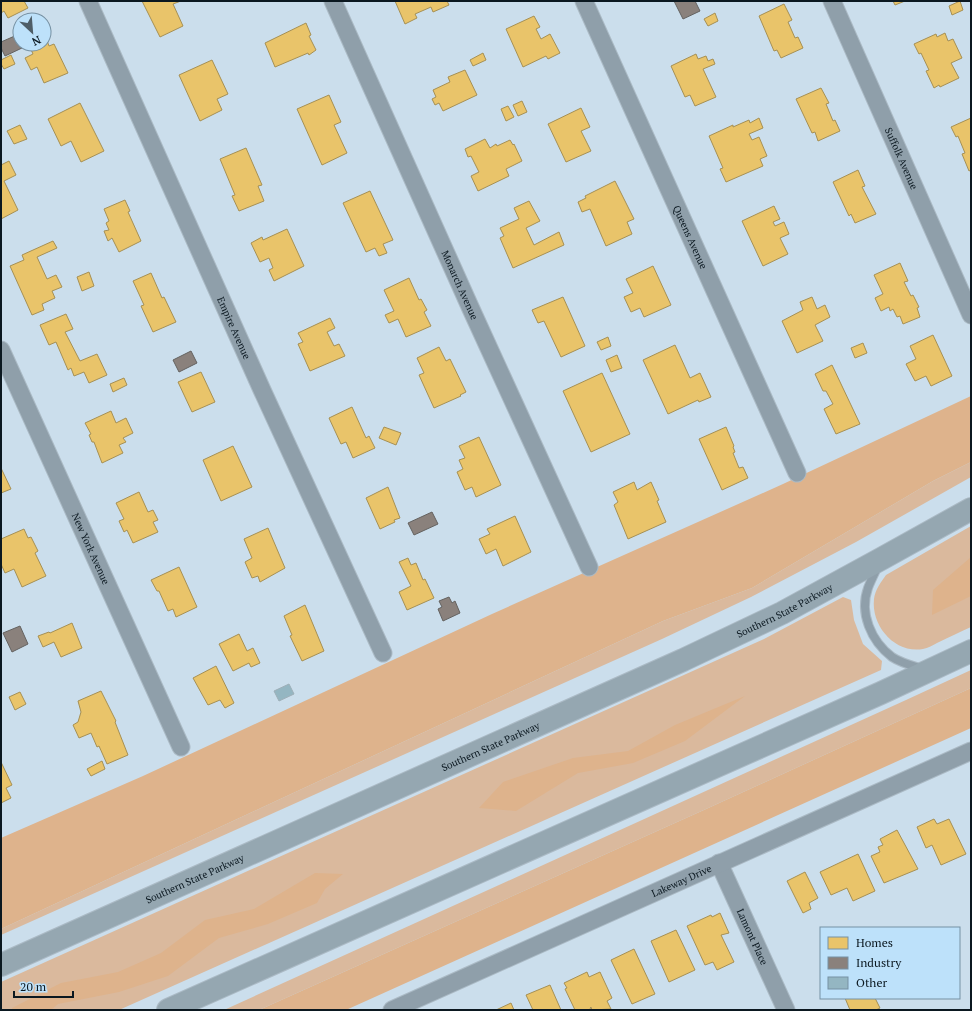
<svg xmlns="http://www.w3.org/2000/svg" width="972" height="1011" viewBox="0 0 972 1011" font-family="'PT Serif',serif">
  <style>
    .green { fill: #dab99d }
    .forest { fill: #deb38c }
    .homes { fill: #e9c46a; stroke: #a69054 }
    .industry { fill: #8a817c; stroke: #646260 }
    .building { fill: #94b6c2; stroke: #9eafb8 }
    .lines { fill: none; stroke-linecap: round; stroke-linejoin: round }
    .lane-casing { stroke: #abbac5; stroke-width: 10 }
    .street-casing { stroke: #abbac5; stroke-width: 19 }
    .highway-casing { stroke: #abbac5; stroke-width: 24 }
    .lane { stroke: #8f9faa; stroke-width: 8 }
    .street { stroke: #8f9faa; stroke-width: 17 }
    .highway { stroke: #95a7b1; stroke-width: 22 }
    .labels { text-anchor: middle; stroke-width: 4; stroke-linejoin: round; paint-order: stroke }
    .street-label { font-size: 10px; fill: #0b1820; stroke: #bde1fa }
  </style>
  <rect width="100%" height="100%" fill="#cbdeec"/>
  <g class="green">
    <path d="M 971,462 L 971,477 L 856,542 L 751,597 L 662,639 L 1,935 L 1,929 L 663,621 L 752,588 L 933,481 Z"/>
    <path d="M 971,526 L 971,627 C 960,632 949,637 937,643 C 933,645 928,648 923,649 C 895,654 871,626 874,599 C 875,590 881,582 886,575 Z"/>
    <path d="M 843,597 L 851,600 L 854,620 L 863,644 L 882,661 L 881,670 L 119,1010 L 1,1010 L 1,982 L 764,639 Z"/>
    <path d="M 971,670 L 971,688 L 706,809 L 259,1010 L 224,1010 L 906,700 Z"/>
  </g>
  <g class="forest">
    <path d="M 971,396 L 971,462 L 933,481 L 752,588 L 663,621 L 1,929 L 1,838 L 143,776 L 492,614 L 783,484 Z"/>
    <path d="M 971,557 L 971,596 L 932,615 L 933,590 Z"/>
    <path d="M 971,688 L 971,728 L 346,1010 L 259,1010 L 706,809 Z"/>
    <path d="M 745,696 L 685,741 L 633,763 L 578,773 L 516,811 L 479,808 L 503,782 L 573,758 L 628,751 L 675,725 Z"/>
    <path d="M 315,873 L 343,874 L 325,889 L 317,903 L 268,924 L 219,938 L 168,976 L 119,992 L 58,1004 L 51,1010 L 12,1010 L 12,1008 L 61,983 L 118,972 L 161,953 L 205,920 L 254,909 Z"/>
  </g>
  <g class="homes">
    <path d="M 1,1 L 24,1 L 28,8 L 8,18 L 4,11 L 1,13 Z"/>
    <path d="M 142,1 L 181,1 L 173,4 L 183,26 L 160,37 Z"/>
    <path d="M 395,1 L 447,1 L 449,5 L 433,12 L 431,7 L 415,14 L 417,18 L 405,24 Z"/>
    <path d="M 893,1 L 905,1 L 895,5 Z"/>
    <path d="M 960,1 L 963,10 L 952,15 L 949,6 Z"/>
    <path d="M 784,4 L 792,20 L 788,22 L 795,38 L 798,37 L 803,48 L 781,58 L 777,50 L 774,51 L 759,16 Z"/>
    <path d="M 715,13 L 718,21 L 708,26 L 704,19 Z"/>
    <path d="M 534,16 L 540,27 L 536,29 L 541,39 L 550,34 L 560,53 L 548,59 L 546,56 L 523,67 L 506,29 Z"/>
    <path d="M 306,23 L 311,35 L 309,36 L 316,50 L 309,55 L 308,53 L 275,67 L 265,43 Z"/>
    <path d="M 945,33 L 948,41 L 953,39 L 962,58 L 951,63 L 959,78 L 940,87 L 939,85 L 934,88 L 926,71 L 929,70 L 921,53 L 919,54 L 914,44 L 936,34 L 937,37 Z"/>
    <path d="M 46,38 L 49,46 L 54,44 L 68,73 L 44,83 L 37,67 L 31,70 L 25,58 L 33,54 L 29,45 L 32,44 L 44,44 L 44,39 Z"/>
    <path d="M 483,53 L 486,60 L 473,66 L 470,60 Z"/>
    <path d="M 696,54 L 698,59 L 706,56 L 708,61 L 713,59 L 715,64 L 703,69 L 716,97 L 695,106 L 690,95 L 685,97 L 671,66 Z"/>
    <path d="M 11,55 L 15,64 L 4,69 L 1,64 L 1,60 Z"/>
    <path d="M 212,60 L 228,94 L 217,99 L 222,110 L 200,121 L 179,75 Z"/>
    <path d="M 465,70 L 477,95 L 443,111 L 439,103 L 435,105 L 432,99 L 436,97 L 433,90 L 450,82 L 448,77 Z"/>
    <path d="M 821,88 L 829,103 L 826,104 L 833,121 L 835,120 L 840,131 L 818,141 L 815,132 L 812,133 L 796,99 Z"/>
    <path d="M 329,95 L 341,122 L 334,125 L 347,153 L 322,165 L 297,109 Z"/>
    <path d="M 522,101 L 527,112 L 518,116 L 513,105 Z"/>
    <path d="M 80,103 L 104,151 L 81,162 L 71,141 L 61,146 L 48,119 Z"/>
    <path d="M 508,106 L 514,117 L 506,121 L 501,109 Z"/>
    <path d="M 581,108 L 590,127 L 581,131 L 591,151 L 566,162 L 548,124 Z"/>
    <path d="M 759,118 L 763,128 L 749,134 L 752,140 L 759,137 L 767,156 L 760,159 L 763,166 L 726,182 L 720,169 L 723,168 L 709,136 L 733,125 L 733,127 L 749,120 L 750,123 Z"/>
    <path d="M 971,118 L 971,170 L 969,171 L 962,154 L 965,153 L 958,136 L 956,137 L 951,127 Z"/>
    <path d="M 20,125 L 27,139 L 14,144 L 7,131 Z"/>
    <path d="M 485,139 L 490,148 L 496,144 L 497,146 L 510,140 L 513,145 L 514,144 L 522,161 L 506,169 L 509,176 L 478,191 L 471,176 L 479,172 L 471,156 L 468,157 L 465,149 Z"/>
    <path d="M 246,148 L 262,185 L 258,186 L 264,201 L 239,211 L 232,196 L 235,195 L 220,159 Z"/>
    <path d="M 9,161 L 16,175 L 4,181 L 18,210 L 1,219 L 1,165 Z"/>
    <path d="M 858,170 L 865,186 L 862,187 L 876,214 L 855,223 L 851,214 L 849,216 L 833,182 Z"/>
    <path d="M 615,181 L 634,219 L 627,222 L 632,234 L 606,246 L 590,209 L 582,212 L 578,202 L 586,198 L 585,196 Z"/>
    <path d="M 370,191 L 393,240 L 383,244 L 387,253 L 379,256 L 375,248 L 366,252 L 343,203 Z"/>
    <path d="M 125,200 L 130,211 L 128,212 L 141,241 L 119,252 L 112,238 L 108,241 L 104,231 L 109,230 L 106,223 L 109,221 L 104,209 Z"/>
    <path d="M 529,201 L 540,221 L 526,228 L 534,245 L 559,232 L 564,245 L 513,268 L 500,238 L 504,236 L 500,228 L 519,219 L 514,208 Z"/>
    <path d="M 774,206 L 780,219 L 773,222 L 775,226 L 784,222 L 789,234 L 780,238 L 788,254 L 763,266 L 742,221 Z"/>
    <path d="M 287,229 L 304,266 L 274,281 L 269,270 L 273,268 L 269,258 L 260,262 L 251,243 L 262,237 L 263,240 Z"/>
    <path d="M 53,241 L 57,248 L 37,257 L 47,279 L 56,275 L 62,287 L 52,291 L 55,298 L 42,304 L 44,310 L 32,315 L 10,266 L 24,260 L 22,255 Z"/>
    <path d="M 900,263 L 908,281 L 904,282 L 911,296 L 913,295 L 919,307 L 917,308 L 920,317 L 903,324 L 900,316 L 897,317 L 893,309 L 890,311 L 889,307 L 881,311 L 875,298 L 883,294 L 874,275 Z"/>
    <path d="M 653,266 L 671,305 L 644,317 L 640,308 L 631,312 L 624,297 L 633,293 L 626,279 Z"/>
    <path d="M 89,272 L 94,286 L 82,291 L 77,277 Z"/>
    <path d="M 151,273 L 162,298 L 164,297 L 176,322 L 153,332 L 141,306 L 144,305 L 133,281 Z"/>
    <path d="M 409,278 L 419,300 L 421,299 L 427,310 L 424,312 L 431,326 L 406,337 L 398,319 L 389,323 L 385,315 L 394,311 L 384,290 Z"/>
    <path d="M 563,297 L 585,346 L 561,357 L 544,321 L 538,323 L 532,310 Z"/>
    <path d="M 812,297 L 817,309 L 825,305 L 830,317 L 815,325 L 823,341 L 797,353 L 782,321 L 803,310 L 800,302 Z"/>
    <path d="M 66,314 L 73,329 L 65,332 L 80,361 L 97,354 L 107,375 L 89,383 L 84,372 L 74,376 L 71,368 L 68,370 L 56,342 L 49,345 L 40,325 Z"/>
    <path d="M 330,318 L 335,328 L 327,332 L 334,346 L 339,344 L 345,356 L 310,371 L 298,344 L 303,342 L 298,333 Z"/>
    <path d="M 933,335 L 952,376 L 931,386 L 926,376 L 915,381 L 906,364 L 916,359 L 910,346 Z"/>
    <path d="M 608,337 L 611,346 L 601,350 L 597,342 Z"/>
    <path d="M 863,343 L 867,353 L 855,358 L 851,348 Z"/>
    <path d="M 675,345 L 690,378 L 700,373 L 711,397 L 699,402 L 698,400 L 668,414 L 643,360 Z"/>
    <path d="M 439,347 L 446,361 L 450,359 L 466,392 L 460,395 L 461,396 L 434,408 L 419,375 L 424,373 L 417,358 Z"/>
    <path d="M 617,355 L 622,368 L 611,372 L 606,360 Z"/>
    <path d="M 832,365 L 860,424 L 836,434 L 824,409 L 833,404 L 826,391 L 823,391 L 815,374 Z"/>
    <path d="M 201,372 L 215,402 L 192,412 L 178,382 Z"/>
    <path d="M 602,373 L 630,434 L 591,452 L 563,391 Z"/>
    <path d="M 124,378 L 127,385 L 113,392 L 110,384 Z"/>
    <path d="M 352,407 L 366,438 L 369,436 L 375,448 L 353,458 L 346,442 L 341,444 L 329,418 Z"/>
    <path d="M 111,411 L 116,423 L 126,418 L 133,433 L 123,438 L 126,442 L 119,445 L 123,453 L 102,463 L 94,442 L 92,442 L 89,435 L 91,434 L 85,423 Z"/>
    <path d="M 384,427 L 401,433 L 396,445 L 379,438 Z"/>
    <path d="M 726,427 L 734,446 L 733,447 L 735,452 L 733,453 L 739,468 L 743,467 L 748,478 L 722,490 L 699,439 Z"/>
    <path d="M 479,437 L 501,485 L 476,497 L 472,487 L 465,490 L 457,472 L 463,469 L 459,460 L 465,458 L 459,446 Z"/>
    <path d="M 233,446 L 252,487 L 221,501 L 203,460 Z"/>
    <path d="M 1,468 L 11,489 L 1,493 Z"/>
    <path d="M 634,482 L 637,490 L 651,482 L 659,500 L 657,501 L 666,522 L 628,539 L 614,505 L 618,502 L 613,492 Z"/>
    <path d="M 388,487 L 400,518 L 394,520 L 395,522 L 380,529 L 366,498 Z"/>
    <path d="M 139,492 L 148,512 L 153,510 L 158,520 L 153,522 L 158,532 L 133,543 L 127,530 L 124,532 L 119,521 L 124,519 L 116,503 Z"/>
    <path d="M 515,516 L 531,552 L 503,566 L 496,549 L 486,554 L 479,539 L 490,534 L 487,529 Z"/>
    <path d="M 268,528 L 285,568 L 260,582 L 258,576 L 252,578 L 245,562 L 252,558 L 244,539 Z"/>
    <path d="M 24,529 L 28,538 L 31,537 L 38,551 L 35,553 L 46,576 L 22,587 L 14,569 L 5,573 L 1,564 L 1,539 Z"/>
    <path d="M 408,558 L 411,565 L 416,563 L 423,580 L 425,579 L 434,598 L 407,610 L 399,592 L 411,586 L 399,562 Z"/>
    <path d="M 179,567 L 197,607 L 176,617 L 173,609 L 168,611 L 159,591 L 157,591 L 151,580 Z"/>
    <path d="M 305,605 L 324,651 L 302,661 L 290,636 L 292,635 L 284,616 Z"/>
    <path d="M 72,623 L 82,648 L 61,657 L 54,642 L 43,647 L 38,636 L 49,632 L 50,633 Z"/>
    <path d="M 239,634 L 247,651 L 253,648 L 260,663 L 251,667 L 249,663 L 233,671 L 219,644 Z"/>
    <path d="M 216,666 L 234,703 L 225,708 L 220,700 L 208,705 L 193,678 Z"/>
    <path d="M 101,691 L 116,721 L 115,722 L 128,755 L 107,764 L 99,746 L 97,747 L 91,733 L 79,738 L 73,725 L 78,722 L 81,712 L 78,701 Z"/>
    <path d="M 20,692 L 26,704 L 15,710 L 9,697 Z"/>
    <path d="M 102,761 L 105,769 L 91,776 L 87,769 Z"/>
    <path d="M 1,762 L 12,785 L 6,788 L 11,798 L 1,803 Z"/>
    <path d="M 934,819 L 937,824 L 949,819 L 966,854 L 941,865 L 932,845 L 926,848 L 917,827 Z"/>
    <path d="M 897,830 L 918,869 L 884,883 L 871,856 L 880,852 L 878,847 L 883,845 L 880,839 Z"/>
    <path d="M 858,854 L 875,891 L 853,901 L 847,888 L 831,895 L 820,872 Z"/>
    <path d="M 805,872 L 818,898 L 809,903 L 811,909 L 803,913 L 787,881 Z"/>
    <path d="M 720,913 L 729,933 L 721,935 L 734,962 L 717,970 L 713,962 L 705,965 L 687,926 L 711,915 L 712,917 Z"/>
    <path d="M 676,930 L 695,970 L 669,982 L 651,941 Z"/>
    <path d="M 634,949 L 655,994 L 632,1004 L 611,960 Z"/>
    <path d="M 587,972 L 589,977 L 600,972 L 612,998 L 607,1001 L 611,1009 L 592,1010 L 591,1007 L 590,1008 L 591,1010 L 575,1010 L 565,989 L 567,988 L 564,983 Z"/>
    <path d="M 550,985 L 561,1010 L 533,1010 L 526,995 Z"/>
    <path d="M 845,998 L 875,998 L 880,1008 L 876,1010 L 850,1010 Z"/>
    <path d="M 511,1003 L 514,1010 L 496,1010 Z"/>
  </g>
  <g class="industry">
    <path d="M 674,1 L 695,1 L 700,11 L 683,19 Z"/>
    <path d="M 17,35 L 22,48 L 5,56 L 1,48 L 1,42 Z"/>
    <path d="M 191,351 L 197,363 L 179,372 L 173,360 Z"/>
    <path d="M 432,512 L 438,524 L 414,535 L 408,523 Z"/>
    <path d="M 449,597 L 452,603 L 455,601 L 460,613 L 443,621 L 438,609 L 442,607 L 439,601 Z"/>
    <path d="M 20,626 L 28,644 L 12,652 L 3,633 Z"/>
  </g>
  <path class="building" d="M 289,684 L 294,694 L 279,701 L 274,691 Z"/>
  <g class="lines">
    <defs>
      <path id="lane" d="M 878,565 C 875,573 871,580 868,588 C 859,613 871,641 892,657 C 901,663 913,666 923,669"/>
      <g id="street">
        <path id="s1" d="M 88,1 L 262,390 L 383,653"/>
        <path id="s2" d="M 333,1 L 471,309 L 589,567"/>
        <path id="s3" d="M 584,1 L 797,473"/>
        <path id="s4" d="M 832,1 L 971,315"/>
        <path id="s5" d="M 1,350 L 181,747"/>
        <path id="s6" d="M 719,863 L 786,1010"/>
        <path id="s7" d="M 392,1010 L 971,751"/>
      </g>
      <g id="highway">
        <path id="s8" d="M 1,965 L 683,660 L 782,613 L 881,559 L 971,509"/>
        <path d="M 168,1010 L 881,693 L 971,651"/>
      </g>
    </defs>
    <use href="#lane" class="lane-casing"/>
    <use href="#street" class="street-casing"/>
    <use href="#highway" class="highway-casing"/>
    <use href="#lane" class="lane"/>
    <use href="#street" class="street"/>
    <use href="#highway" class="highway"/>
  </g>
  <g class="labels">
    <g class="street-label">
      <text dy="4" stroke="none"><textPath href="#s4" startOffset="172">Suffolk Avenue</textPath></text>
      <text dy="4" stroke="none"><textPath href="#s3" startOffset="259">Queens Avenue</textPath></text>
      <text dy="4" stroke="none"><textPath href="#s2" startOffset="311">Monarch Avenue</textPath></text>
      <text dy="4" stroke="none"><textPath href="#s1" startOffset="358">Empire Avenue</textPath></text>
      <text dy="4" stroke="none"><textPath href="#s5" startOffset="218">New York Avenue</textPath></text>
      <text dy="4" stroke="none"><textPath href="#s8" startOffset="860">Southern State Parkway</textPath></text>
      <text dy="4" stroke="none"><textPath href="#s8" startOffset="536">Southern State Parkway</textPath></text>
      <text dy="4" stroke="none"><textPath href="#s8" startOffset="212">Southern State Parkway</textPath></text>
      <text dy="4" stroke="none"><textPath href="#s7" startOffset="317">Lakeway Drive</textPath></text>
      <text dy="4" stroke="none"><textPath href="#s6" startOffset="81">Lamont Place</textPath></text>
    </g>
  </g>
  <rect width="972" height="1011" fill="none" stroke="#0b1820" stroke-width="4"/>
  <rect x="820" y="927" width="140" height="72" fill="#bde1fa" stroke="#7691a3"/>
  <rect x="828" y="937" width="20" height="12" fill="#e9c46a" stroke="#7691a3"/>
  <text x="856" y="947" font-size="12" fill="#0b1820">Homes</text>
  <rect x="828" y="957" width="20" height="12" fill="#8a817c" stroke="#7691a3"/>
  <text x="856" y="967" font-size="12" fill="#0b1820">Industry</text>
  <rect x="828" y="977" width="20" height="12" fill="#94b6c2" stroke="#7691a3"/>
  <text x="856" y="987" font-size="12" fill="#0b1820">Other</text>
  <g transform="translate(32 32) rotate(154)"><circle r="19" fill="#bde1fa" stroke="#7691a3"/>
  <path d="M0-3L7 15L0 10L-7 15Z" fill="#4e5d67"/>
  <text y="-6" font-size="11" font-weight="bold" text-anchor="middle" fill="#0b1820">N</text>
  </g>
  <path d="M14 991v6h59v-6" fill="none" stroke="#0b1820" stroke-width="2"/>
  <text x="20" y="991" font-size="12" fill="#0b1820" stroke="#bde1fa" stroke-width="3" paint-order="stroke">20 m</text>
</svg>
